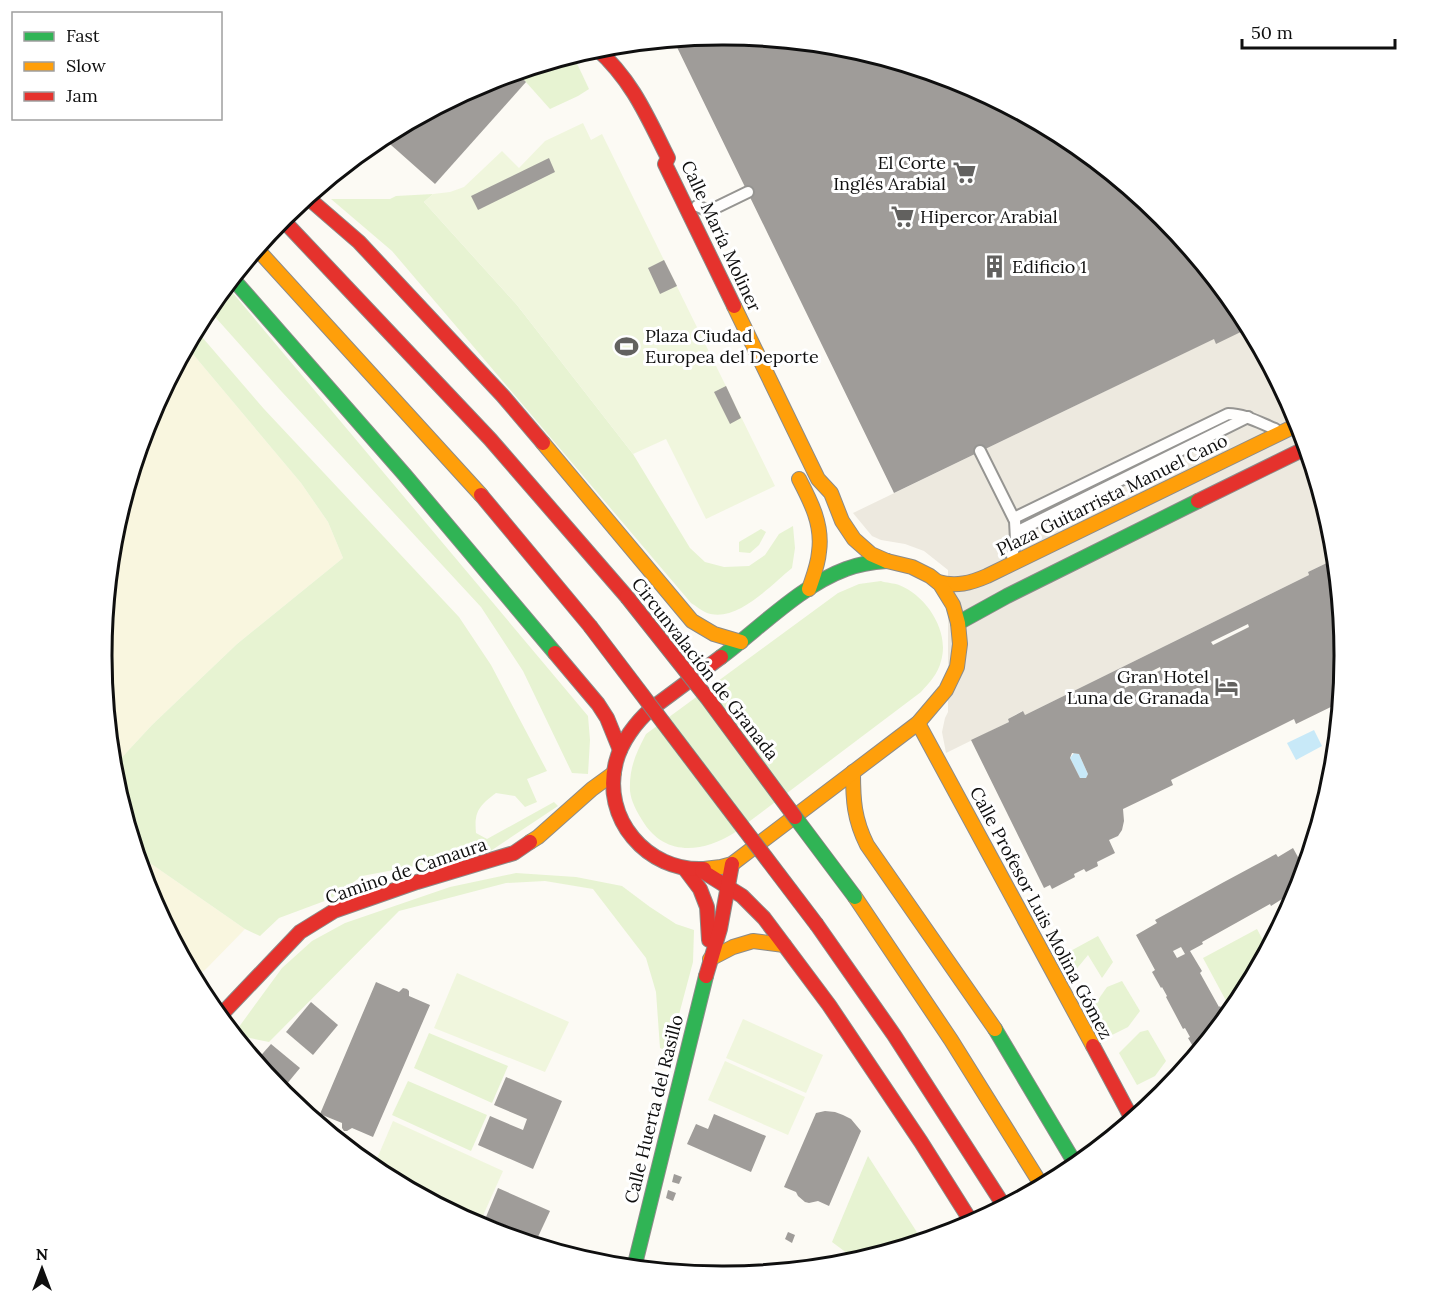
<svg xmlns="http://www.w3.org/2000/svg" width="1446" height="1311" viewBox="0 0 1446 1311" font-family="Lora,serif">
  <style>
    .farmland { fill: #f9f6df }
    .green { fill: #e7f3d2 }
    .pitch { fill: #f0f6dd }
    .plaza { fill: #ede9df }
    .water { fill: #c8e9f8 }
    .building { fill: #9f9c99; fill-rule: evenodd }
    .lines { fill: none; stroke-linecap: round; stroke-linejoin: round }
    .lane-casing { stroke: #969592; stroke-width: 14 }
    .fast-casing { stroke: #8c8b89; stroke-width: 16 }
    .slow-casing { stroke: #8c8b89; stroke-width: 16 }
    .jam-casing { stroke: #8c8b89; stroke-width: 16 }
    .lane { stroke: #fffefd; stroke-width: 10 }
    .fast { stroke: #30b455; stroke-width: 14 }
    .slow { stroke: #ff9f0a; stroke-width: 14 }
    .jam { stroke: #e5322d; stroke-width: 14 }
    .fast-bridge-casing { stroke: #83827f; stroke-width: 16; stroke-linecap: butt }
    .jam-bridge-casing { stroke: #83827f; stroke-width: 16; stroke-linecap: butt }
    .fast-bridge { stroke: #30b455; stroke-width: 14 }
    .jam-bridge { stroke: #e5322d; stroke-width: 14 }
    .labels { text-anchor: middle; stroke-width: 6; stroke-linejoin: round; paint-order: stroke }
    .poi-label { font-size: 18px; fill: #0f0f0f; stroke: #fff; text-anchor: start }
    .street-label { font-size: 18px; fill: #0f0f0f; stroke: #fff }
    .rim { fill: none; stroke: #0f0f0f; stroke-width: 3 }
  </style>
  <rect width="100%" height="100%" fill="#fcfaf4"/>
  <g class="farmland">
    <path d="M 187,347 L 301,483 L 328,522 L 343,558 L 237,644 L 152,725 L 113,767 L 102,655 L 114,534 L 149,418 Z"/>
    <path d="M 137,854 L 245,929 L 205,970 L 194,977 L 149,893 Z"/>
  </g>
  <g class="green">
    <path d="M 573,55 L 589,89 L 578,96 L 550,109 L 517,72 Z"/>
    <path d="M 433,194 L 424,202 L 517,305 L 633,454 L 690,548 L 705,562 L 724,567 L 749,566 L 765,555 L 779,534 L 793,526 L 795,548 L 792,568 C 771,585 737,623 707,613 C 702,611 696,606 691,603 L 467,339 L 392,251 L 331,199 L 390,199 L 396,196 Z"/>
    <path d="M 227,286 L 588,716 L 590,740 L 588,774 L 572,773 L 523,671 L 481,607 L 282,392 L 208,309 Z"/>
    <path d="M 196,330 L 264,409 L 459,617 L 491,665 L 547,771 L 527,779 L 537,802 L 525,807 L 515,796 L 496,793 C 479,806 474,811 476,833 L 487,839 L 554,802 L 558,806 L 489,852 L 362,876 L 330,899 L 279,918 L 260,936 L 245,929 L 137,854 L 114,776 L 113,767 L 152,725 L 237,644 L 343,558 L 328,522 L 301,483 L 187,347 Z"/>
    <path d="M 761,529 L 766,532 L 759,545 L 750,553 L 739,552 L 739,542 Z"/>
    <path d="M 881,581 C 886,583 894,583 899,585 C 927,596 950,632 941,661 C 938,674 929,683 921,692 L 734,833 C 702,853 664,857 642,820 C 637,812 631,801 630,791 C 629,768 636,753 646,734 L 838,593 L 859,584 Z"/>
    <path d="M 516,873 L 576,877 L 622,886 L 650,907 L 676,924 L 694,930 L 693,962 L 669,1052 L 660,1048 L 656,992 L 646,958 L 593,889 L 545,881 L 506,883 L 399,911 L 269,1042 L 245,1037 L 236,1031 L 282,968 L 312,941 L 345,923 L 450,887 Z"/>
    <path d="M 1257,929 L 1267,948 L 1239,1001 L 1231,1010 L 1203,958 Z"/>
    <path d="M 1098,936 L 1113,962 L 1102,978 L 1088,955 L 1074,972 L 1065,954 Z"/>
    <path d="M 1122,981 L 1140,1011 L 1128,1027 L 1110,1036 L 1093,1007 L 1107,987 Z"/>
    <path d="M 1148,1030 L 1166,1061 L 1155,1076 L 1137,1085 L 1119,1053 L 1140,1032 Z"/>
    <path d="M 429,1033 L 508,1066 L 492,1103 L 414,1068 Z"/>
    <path d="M 1175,1079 L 1162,1095 L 1149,1106 L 1147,1102 L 1166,1081 Z"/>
    <path d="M 408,1081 L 487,1115 L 471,1151 L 392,1115 Z"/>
    <path d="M 868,1156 L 920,1237 C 897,1241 876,1248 855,1259 L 832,1242 Z"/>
  </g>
  <g class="pitch">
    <path d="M 583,123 L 591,140 L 602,134 L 775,486 L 706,519 L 666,439 L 633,454 L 517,305 L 424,202 L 433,194 L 450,192 L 464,187 L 502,151 L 519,168 L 545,141 Z"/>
    <path d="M 457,973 L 569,1022 L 545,1072 L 434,1028 Z"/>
    <path d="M 743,1019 L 823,1055 L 806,1093 L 726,1058 Z"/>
    <path d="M 725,1061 L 805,1097 L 788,1135 L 708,1100 Z"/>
    <path d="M 393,1121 L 503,1171 L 481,1220 L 416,1192 L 373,1168 Z"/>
  </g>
  <path class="plaza" d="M 1246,323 L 1297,418 L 1332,535 L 1335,563 L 1333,560 L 1308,572 L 1309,575 L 1025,715 L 1022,711 L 1008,719 L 1009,722 L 946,753 L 942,732 L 945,718 L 948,712 L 948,570 L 924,551 L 905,544 L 881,540 L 872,536 L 853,513 Z"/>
  <g class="water">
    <path d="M 1314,730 L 1322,746 L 1296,760 L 1287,743 Z"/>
    <path d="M 1074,753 L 1079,754 L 1088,774 L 1086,778 L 1080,778 L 1070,758 Z"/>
  </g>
  <g class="building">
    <path d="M 723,35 L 844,47 L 961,82 L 1068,139 L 1162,217 L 1240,311 L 1249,328 L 1216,344 L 1214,339 L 894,493 L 673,39 Z"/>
    <path d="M 516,72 L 526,82 L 435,184 L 382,137 L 486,82 Z"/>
    <path d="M 549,158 L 555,172 L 478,210 L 471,196 Z"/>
    <path d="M 664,260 L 677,286 L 660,294 L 648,268 Z"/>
    <path d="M 726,386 L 741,418 L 730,424 L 714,392 Z"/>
    <path d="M 1333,560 L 1335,563 L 1344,656 L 1339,703 L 1296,724 L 1294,719 L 1171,780 L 1173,785 L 1123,809 L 1124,821 L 1122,830 L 1118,836 L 1109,840 L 1115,853 L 1097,862 L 1098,866 L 1086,872 L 1084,869 L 1074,874 L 1075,877 L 1052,889 L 1050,885 L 1044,888 L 971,740 L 1009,722 L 1008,719 L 1023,711 L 1025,715 L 1309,575 L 1308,572 ZM 1248,624 L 1249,627 L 1213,645 L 1211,642 ZM 1160,667 L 1161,670 L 1125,688 L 1124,685 ZM 1072,753 L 1079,754 L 1088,774 L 1086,778 L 1080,778 L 1070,758 Z"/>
    <path d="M 1333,763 L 1332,777 L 1324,804 L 1317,801 L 1323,786 L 1322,781 L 1326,780 L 1331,769 L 1330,764 Z"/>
    <path d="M 1293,848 L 1304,868 L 1298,889 L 1271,906 L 1270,904 L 1202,942 L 1203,944 L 1190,951 L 1202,971 L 1200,973 L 1219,1007 L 1220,1006 L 1226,1017 L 1197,1053 L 1188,1038 L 1190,1037 L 1185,1028 L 1183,1029 L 1166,997 L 1167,996 L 1162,987 L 1161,988 L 1152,972 L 1155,970 L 1136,935 L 1157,923 L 1155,920 L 1224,882 L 1276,854 L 1278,857 ZM 1181,947 L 1185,954 L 1177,958 L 1173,951 Z"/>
    <path d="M 376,982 L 399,992 L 403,988 L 407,989 L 409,991 L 409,996 L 430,1005 L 373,1137 L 352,1128 L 347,1131 L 344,1131 L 342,1128 L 342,1123 L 320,1114 Z"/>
    <path d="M 311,1002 L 338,1025 L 313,1055 L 286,1032 Z"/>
    <path d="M 271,1044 L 300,1068 L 281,1091 L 256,1061 Z"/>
    <path d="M 506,1077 L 562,1101 L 533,1169 L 478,1145 L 490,1116 L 523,1130 L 527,1119 L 494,1105 Z"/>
    <path d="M 825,1111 L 835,1112 L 843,1115 L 851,1119 L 861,1131 L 829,1206 L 818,1201 L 809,1203 L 805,1202 L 798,1196 L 796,1192 L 784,1187 L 816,1113 Z"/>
    <path d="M 714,1114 L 766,1136 L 751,1172 L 687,1144 L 696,1124 L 708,1129 Z"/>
    <path d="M 674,1174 L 682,1177 L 679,1184 L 672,1182 Z"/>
    <path d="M 498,1188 L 550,1211 L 537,1239 L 486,1217 Z"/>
    <path d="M 668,1190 L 676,1193 L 673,1201 L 666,1198 Z"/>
    <path d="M 788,1232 L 795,1235 L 792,1243 L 785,1239 Z"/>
  </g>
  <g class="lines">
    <defs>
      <g id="lane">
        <path d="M 697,206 L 704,209 L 713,209 L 748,192"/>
        <path d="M 980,451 L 1015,521 L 1016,540 L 1012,556"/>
        <path d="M 1014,518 L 1228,414 C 1245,414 1260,423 1275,429"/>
        <path d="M 1016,532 L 1248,417"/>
      </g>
      <g id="fast">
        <path d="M 233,279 L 404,474 L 555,653"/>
        <path d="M 958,623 L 1007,596 L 1198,501"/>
        <path d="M 721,657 C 760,628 800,586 846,569 C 859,564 873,562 887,561"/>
        <path d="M 995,1029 L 1076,1165"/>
        <path d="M 634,1268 L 706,976"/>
      </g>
      <g id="slow">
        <path d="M 257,249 L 481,495"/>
        <path d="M 734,306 L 818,479 L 831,493 L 842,521 L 854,539 L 871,554 L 887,561"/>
        <path d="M 543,443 L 692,621 L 714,634 L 741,642"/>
        <path d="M 799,479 C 811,502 823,525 819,552 C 818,565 813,577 809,589"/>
        <path d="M 938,582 C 956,587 971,583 987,576 L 1299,424"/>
        <path d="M 918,723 L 1093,1046"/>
        <path d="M 853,772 C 853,800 854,819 867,845 L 995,1029"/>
        <path d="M 530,842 L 538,837 L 592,789 L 614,773"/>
        <path d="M 704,869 L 721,867 L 732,864 L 918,723 L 946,690 L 957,667 L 960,644 L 958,623 L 953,605 L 940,584 L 930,576 L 912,567 L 887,561"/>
        <path d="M 855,897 L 951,1040 L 1042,1186"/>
        <path d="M 710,959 L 733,947 L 753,941 L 784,945"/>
      </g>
      <g id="jam">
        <path d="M 596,48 C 632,80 647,116 668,158 L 665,164 L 734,306"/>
        <path d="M 307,197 L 359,242 L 503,396 L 543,443"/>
        <path d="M 282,219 L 490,439 L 627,597"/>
        <path d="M 481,495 L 590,626"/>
        <path d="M 1198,501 L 1306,448"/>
        <path d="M 555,653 L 598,704 L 607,718 L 620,750"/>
        <path d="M 685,869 L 700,889 L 707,907 L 709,940"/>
        <path d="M 704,869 C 647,872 601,818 616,762 C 621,742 636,722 651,709 L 721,657"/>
        <path d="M 702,871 L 742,896 L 764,918 L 829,1005 L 921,1142 L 972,1223"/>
        <path d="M 817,925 L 894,1035 L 1004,1206"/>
        <path d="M 706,976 L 720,929 L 732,864"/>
        <path d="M 220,1016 L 300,932 L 334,911 L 417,882 L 514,853 L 530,842"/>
        <path d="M 1093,1046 L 1132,1119"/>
      </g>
    </defs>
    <use href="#lane" class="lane-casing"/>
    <use href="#fast" class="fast-casing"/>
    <use href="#slow" class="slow-casing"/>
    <use href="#jam" class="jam-casing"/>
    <use href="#lane" class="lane"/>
    <use href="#fast" class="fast"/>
    <use href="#slow" class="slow"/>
    <use href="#jam" class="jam"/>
    <defs>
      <path id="fast-bridge" d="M 795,817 L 855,897"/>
      <g id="jam-bridge">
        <path d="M 627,597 L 708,699 L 795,817"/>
        <path d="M 590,626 L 817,925"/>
      </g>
    </defs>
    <use href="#fast-bridge" class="fast-bridge-casing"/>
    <use href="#jam-bridge" class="jam-bridge-casing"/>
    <use href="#fast-bridge" class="fast-bridge"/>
    <use href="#jam-bridge" class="jam-bridge"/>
  </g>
  <defs>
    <symbol id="supermarket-bare" viewBox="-9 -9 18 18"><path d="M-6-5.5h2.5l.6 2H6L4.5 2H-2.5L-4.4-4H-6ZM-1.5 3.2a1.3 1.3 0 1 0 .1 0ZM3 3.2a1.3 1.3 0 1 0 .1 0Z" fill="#62615f" stroke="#fff" stroke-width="2.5" paint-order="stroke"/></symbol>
    <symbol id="building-bare" viewBox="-9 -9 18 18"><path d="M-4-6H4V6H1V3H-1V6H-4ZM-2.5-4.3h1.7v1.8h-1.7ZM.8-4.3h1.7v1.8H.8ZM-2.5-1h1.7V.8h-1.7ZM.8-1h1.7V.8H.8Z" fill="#62615f" stroke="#fff" stroke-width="2.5" paint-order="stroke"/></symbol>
    <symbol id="stadium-bare" viewBox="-9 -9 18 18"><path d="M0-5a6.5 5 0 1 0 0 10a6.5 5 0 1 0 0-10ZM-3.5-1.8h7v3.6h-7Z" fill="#62615f" stroke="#fff" stroke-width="2.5" paint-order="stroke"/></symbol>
    <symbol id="hotel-bare" viewBox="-9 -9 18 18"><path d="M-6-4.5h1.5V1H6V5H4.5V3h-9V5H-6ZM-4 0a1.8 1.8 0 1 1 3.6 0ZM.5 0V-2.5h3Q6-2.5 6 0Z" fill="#62615f" stroke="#fff" stroke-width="2.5" paint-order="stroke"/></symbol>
  </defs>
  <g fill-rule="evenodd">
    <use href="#supermarket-bare" x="948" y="156" width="33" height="33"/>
    <use href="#supermarket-bare" x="886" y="200" width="33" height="33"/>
    <use href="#building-bare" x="978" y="250" width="33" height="33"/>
    <use href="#stadium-bare" x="610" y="330" width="33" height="33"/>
    <use href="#hotel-bare" x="1210" y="670" width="33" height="33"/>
  </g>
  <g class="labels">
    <g class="poi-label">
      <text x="946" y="169" text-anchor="end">El Corte<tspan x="946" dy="21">Inglés Arabial</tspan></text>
      <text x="920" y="223">Hipercor Arabial</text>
      <text x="1012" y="273">Edificio 1</text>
      <text x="645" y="342">Plaza Ciudad<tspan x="645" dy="21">Europea del Deporte</tspan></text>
      <text x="1209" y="683" text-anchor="end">Gran Hotel<tspan x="1209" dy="21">Luna de Granada</tspan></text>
    </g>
    <g class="street-label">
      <text transform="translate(721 236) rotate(65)" y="6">Calle María Moliner</text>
      <text transform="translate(1112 495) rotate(-26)" y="6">Plaza Guitarrista Manuel Cano</text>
      <text transform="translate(705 669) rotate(52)" y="6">Circunvalación de Granada</text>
      <text transform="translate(406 871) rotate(-19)" y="6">Camino de Camaura</text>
      <text transform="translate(1041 913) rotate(62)" y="6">Calle Profesor Luis Molina Gómez</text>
      <text transform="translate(654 1109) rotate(-76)" y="6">Calle Huerta del Rasillo</text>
    </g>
  </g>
  <path d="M0 0H1446V1311H0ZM722 45H724A610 610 0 0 1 1334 655V656A610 610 0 0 1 724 1266H722A610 610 0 0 1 112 656V655A610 610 0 0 1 722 45Z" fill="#fff" fill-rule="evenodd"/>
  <path class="rim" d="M722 45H724A610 610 0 0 1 1334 655V656A610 610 0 0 1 724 1266H722A610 610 0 0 1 112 656V655A610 610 0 0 1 722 45Z"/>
  <rect x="12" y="12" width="210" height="108" fill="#ffffff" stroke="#9f9f9f" stroke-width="1.5"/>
  <rect x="24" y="32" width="30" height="9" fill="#30b455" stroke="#9f9f9f" stroke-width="1.5"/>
  <text x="66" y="42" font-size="18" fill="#0f0f0f">Fast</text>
  <rect x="24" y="62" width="30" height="9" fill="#ff9f0a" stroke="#9f9f9f" stroke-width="1.5"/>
  <text x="66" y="72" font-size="18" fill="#0f0f0f">Slow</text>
  <rect x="24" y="92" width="30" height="9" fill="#e5322d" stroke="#9f9f9f" stroke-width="1.5"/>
  <text x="66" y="102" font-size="18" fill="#0f0f0f">Jam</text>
  <g transform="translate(42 1269)" stroke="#ffffff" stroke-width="4.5" paint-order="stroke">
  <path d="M0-4.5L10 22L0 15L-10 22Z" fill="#0f0f0f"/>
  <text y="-9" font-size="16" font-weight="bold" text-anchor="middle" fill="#0f0f0f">N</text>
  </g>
  <path d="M1242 39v9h153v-9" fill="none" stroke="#0f0f0f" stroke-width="3"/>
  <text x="1251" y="39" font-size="18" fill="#0f0f0f" stroke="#ffffff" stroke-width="4.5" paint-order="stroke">50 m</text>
</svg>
